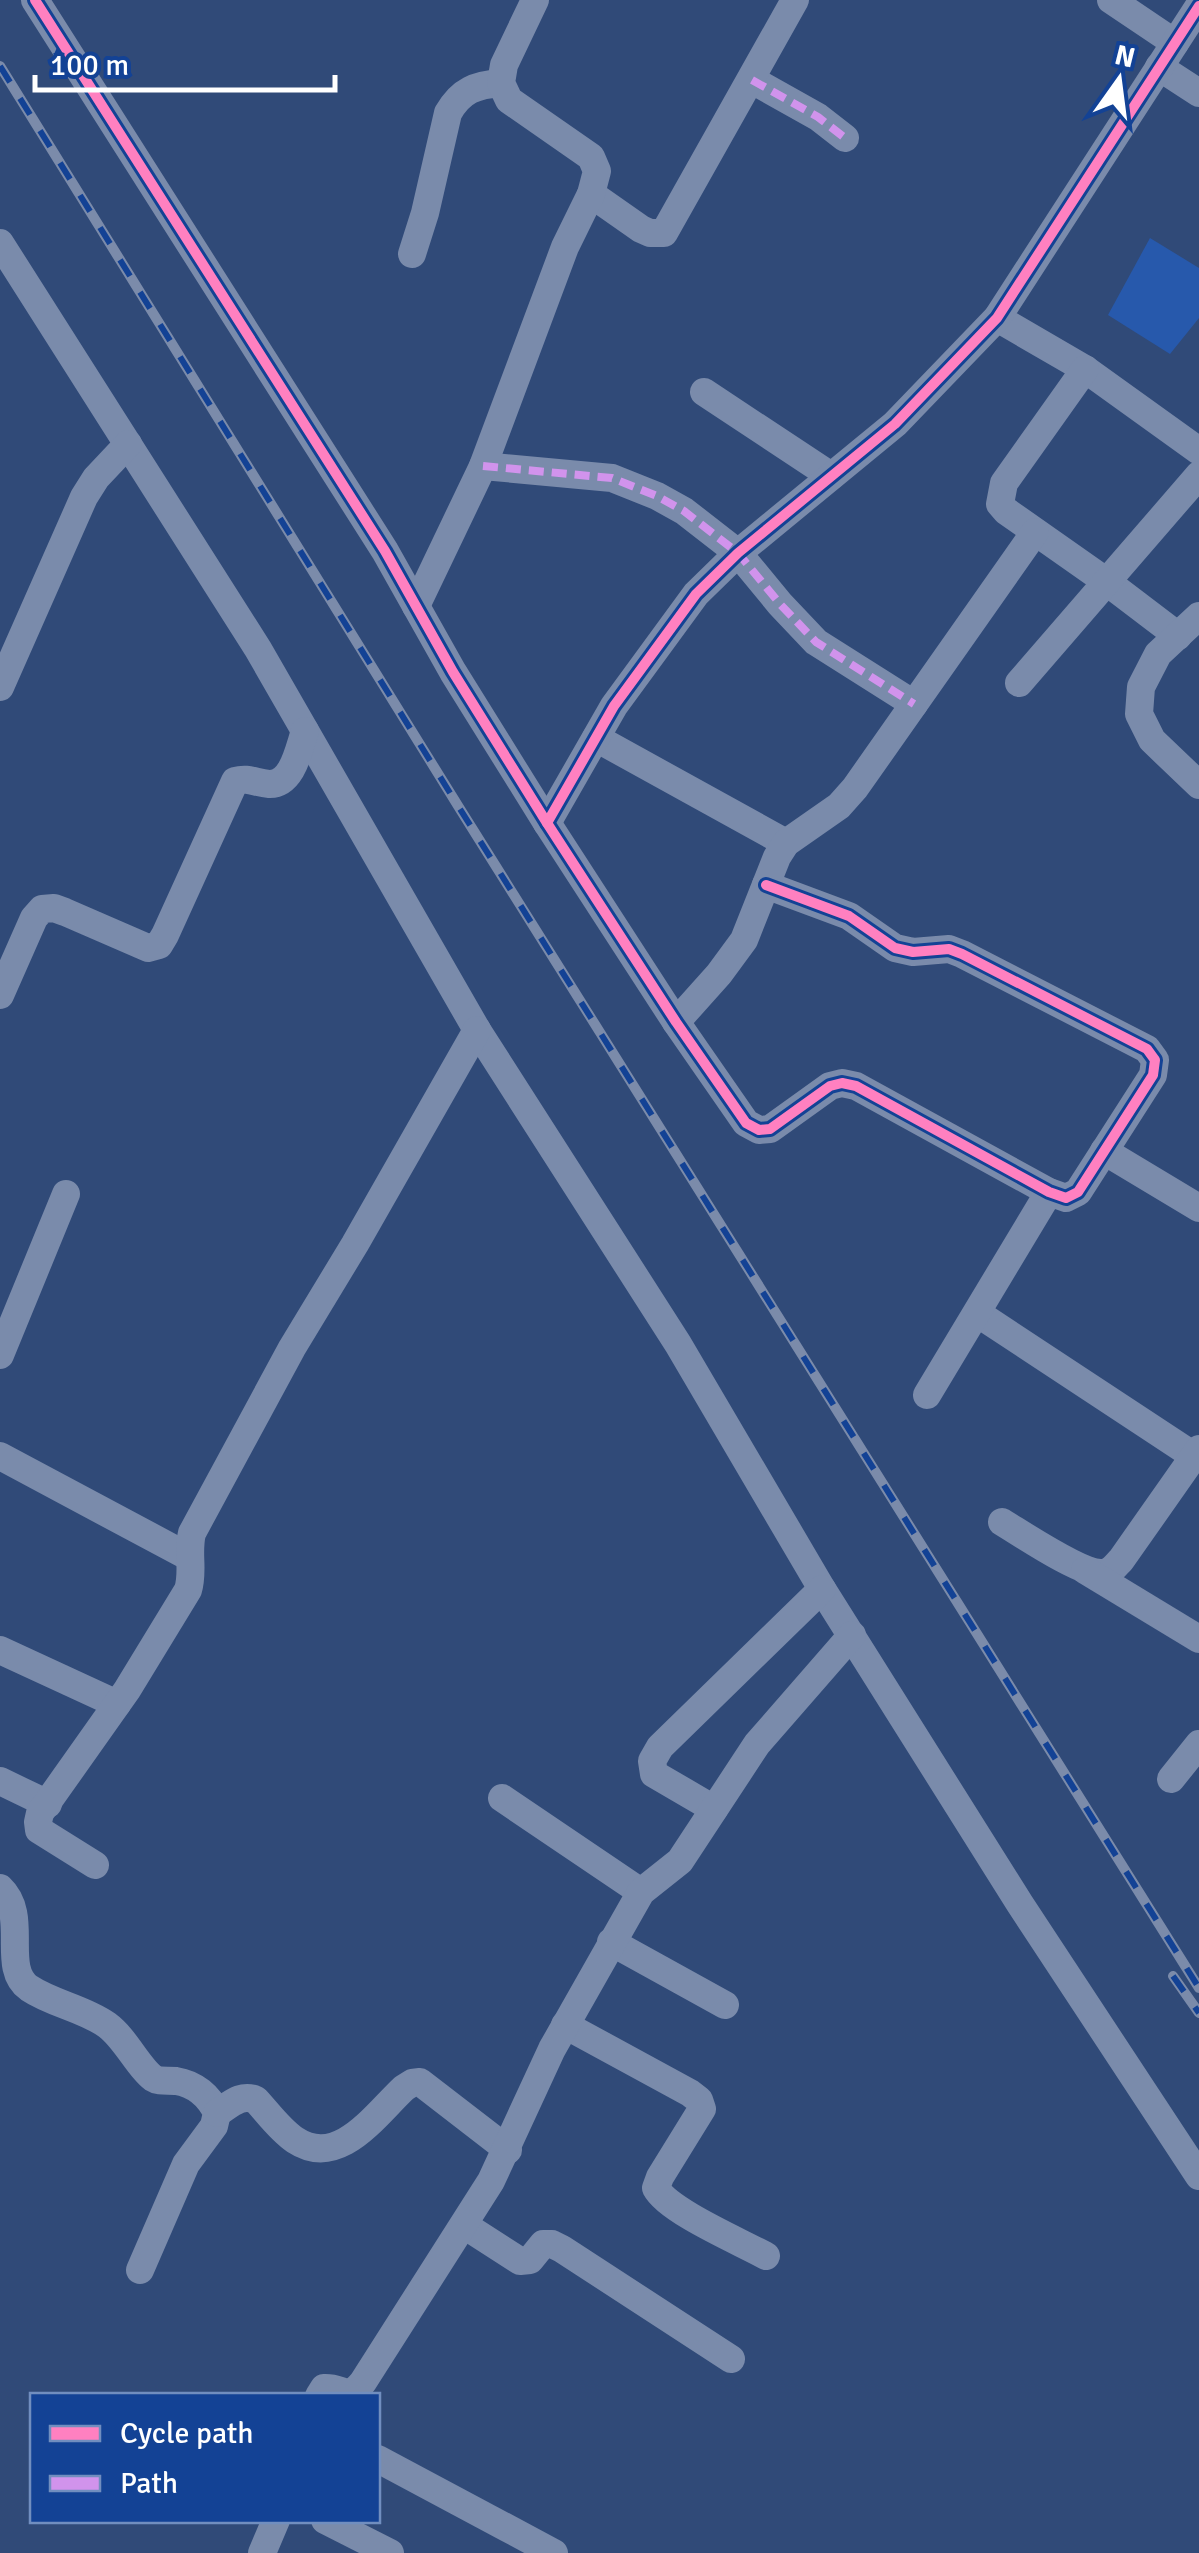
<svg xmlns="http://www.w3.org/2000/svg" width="1199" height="2553" viewBox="0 0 1199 2553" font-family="Signika,sans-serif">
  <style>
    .green { fill: #2759ac }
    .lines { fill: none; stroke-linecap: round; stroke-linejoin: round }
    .minor { stroke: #7a8bab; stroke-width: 28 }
    .rail-casing { stroke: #7b8baa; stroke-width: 10 }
    .rail { stroke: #134295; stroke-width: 6; stroke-dasharray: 19; stroke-linecap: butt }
    .quiet { stroke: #d193ec; stroke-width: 8; stroke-dasharray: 15 8; stroke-linecap: butt }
    .cycleway-casing { stroke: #134295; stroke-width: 16 }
    .cycleway { stroke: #ff80c0; stroke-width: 10 }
  </style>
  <rect width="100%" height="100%" fill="#304a78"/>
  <path class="green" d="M 1150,238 L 1199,268 L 1199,318 L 1170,354 L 1108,315 Z"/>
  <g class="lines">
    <g class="minor">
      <path d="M 35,0 L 385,551 L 453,672 L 547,823 L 676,1022 L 746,1123 L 759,1130 L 770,1129 L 830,1086 L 842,1083 L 856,1086 L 1049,1192 L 1066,1198 L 1078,1192 L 1153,1075 L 1155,1060 L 1147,1049 L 962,954 L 949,949 L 913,952 L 895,948 L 849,916 L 766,885"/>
      <path d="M 1111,0 L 1175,43"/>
      <path d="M 1159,67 L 1199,93"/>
      <path d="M 752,80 L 818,117 L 845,138"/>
      <path d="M 591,194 L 641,229 L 650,233 L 664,233 L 795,0"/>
      <path d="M 0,243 L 258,649 L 477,1030 L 678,1344 L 822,1589 L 1020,1904 L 1199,2176"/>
      <path d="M 412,254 L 425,213 L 448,113 C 461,90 476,85 501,83"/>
      <path d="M 997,318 L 1085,369 L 1199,451"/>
      <path d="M 1085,369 L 1004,483 L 1000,504 L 1006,511 L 1107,582 L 1178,636"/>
      <path d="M 704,392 L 831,476"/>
      <path d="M 483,466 L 612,478 L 657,496 L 684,511 L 738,553 L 780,604 L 816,642 L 914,704"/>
      <path d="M 416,606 L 483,466 L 565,247 L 591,194 L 597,171 L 591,157 L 509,100 L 501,83 L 504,65 L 535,0"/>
      <path d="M 1199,616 L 1158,654 L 1141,687 L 1139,714 L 1152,740 L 1199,785"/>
      <path d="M 1019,683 L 1199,475"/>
      <path d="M 0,687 L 84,497 L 96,478 L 128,444"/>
      <path d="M 596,738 L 786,843"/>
      <path d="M 547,823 L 614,706 L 696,594 L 738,553 L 895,424 L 997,318 L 1199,6"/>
      <path d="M 0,995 L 34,918 L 42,909 L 54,908 L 65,912 L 148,948 L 159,945 L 165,935 L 235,781 C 249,777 255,783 269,784 C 293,785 299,748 305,731"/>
      <path d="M 676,1022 L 719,974 L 744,940 L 777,857 L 786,843 L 839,806 L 855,788 L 1035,532"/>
      <path d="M 1104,1151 L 1199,1208"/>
      <path d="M 977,1313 L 1194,1456"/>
      <path d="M 0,1355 L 66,1194"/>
      <path d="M 927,1395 L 1049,1192"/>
      <path d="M 0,1456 L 189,1557"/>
      <path d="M 1002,1522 C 1022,1534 1081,1574 1102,1573 C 1111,1573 1115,1566 1121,1560 L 1199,1449"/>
      <path d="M 1085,1570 L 1199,1639"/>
      <path d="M 0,1650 L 117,1704"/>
      <path d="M 1171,1779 L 1199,1744"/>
      <path d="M 0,1781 L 48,1804"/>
      <path d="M 502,1798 L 641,1892"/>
      <path d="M 714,1809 L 654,1774 L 652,1761 L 660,1747 L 822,1589"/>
      <path d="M 95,1865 L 39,1830 L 38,1822 L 40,1813 L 127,1690 L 188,1590 C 194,1571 187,1553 192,1533 L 292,1348 L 355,1244 L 477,1030"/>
      <path d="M 0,1888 C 30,1916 0,1967 29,1988 C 53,2004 83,2008 107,2025 C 126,2039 138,2067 153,2078 C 159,2082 168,2080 176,2081 C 195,2084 209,2096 217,2113 L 214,2126 L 186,2164 L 140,2270"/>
      <path d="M 611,1942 L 725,2005"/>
      <path d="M 565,2025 L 690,2093 L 699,2100 L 702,2109 L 660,2177 L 656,2188 C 668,2211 741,2242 766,2256"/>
      <path d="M 217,2113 C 230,2105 241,2093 256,2100 C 268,2113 280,2130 295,2140 C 339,2169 375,2115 404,2088 L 412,2083 L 420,2082 L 508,2150"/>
      <path d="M 464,2225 L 520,2261 L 530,2260 L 543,2244 L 552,2244 L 562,2249 L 731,2359"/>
      <path d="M 319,2396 L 324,2388 C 344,2387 347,2402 363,2382 L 491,2181 L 552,2049 L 641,1892 L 680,1861 L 757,1744 L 852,1635"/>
      <path d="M 378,2459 L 554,2553"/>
      <path d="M 325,2520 L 390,2553"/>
      <path d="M 262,2553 L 276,2520"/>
    </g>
    <defs>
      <g id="rail">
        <path d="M 0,66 L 460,809 L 1199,1988"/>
        <path d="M 1173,1976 L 1199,2013"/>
      </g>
    </defs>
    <use href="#rail" class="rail-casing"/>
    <use href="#rail" class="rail"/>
    <g class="quiet">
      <path d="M 752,80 L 818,117 L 845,138"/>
      <path d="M 483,466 L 612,478 L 657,496 L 684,511 L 738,553 L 780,604 L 816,642 L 914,704"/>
    </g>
    <defs>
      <g id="cycleway">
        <path d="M 35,0 L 385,551 L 453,672 L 547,823 L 676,1022 L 746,1123 L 759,1130 L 770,1129 L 830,1086 L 842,1083 L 856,1086 L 1049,1192 L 1066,1198 L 1078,1192 L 1153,1075 L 1155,1060 L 1147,1049 L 962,954 L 949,949 L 913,952 L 895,948 L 849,916 L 766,885"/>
        <path d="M 547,823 L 614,706 L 696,594 L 738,553 L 895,424 L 997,318 L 1199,6"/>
      </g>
    </defs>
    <use href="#cycleway" class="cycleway-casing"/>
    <use href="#cycleway" class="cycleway"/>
  </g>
  <rect x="30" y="2393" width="350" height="130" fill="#134295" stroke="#718ebf" stroke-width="2.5"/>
  <rect x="50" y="2426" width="50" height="15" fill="#ff80c0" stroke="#718ebf" stroke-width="2.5"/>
  <text x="120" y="2443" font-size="30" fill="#ffffff">Cycle path</text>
  <rect x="50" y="2476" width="50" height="15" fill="#d193ec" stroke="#718ebf" stroke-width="2.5"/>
  <text x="120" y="2493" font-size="30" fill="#ffffff">Path</text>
  <g transform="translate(1119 80) rotate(14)" stroke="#134295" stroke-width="8" paint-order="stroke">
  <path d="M0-8L18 38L0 25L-18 38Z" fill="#ffffff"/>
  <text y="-15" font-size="28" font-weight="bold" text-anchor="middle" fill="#ffffff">N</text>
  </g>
  <path d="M35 75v15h300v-15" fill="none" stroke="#ffffff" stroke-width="5"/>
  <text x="50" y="75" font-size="30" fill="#ffffff" stroke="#134295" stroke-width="8" paint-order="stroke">100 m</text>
</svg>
